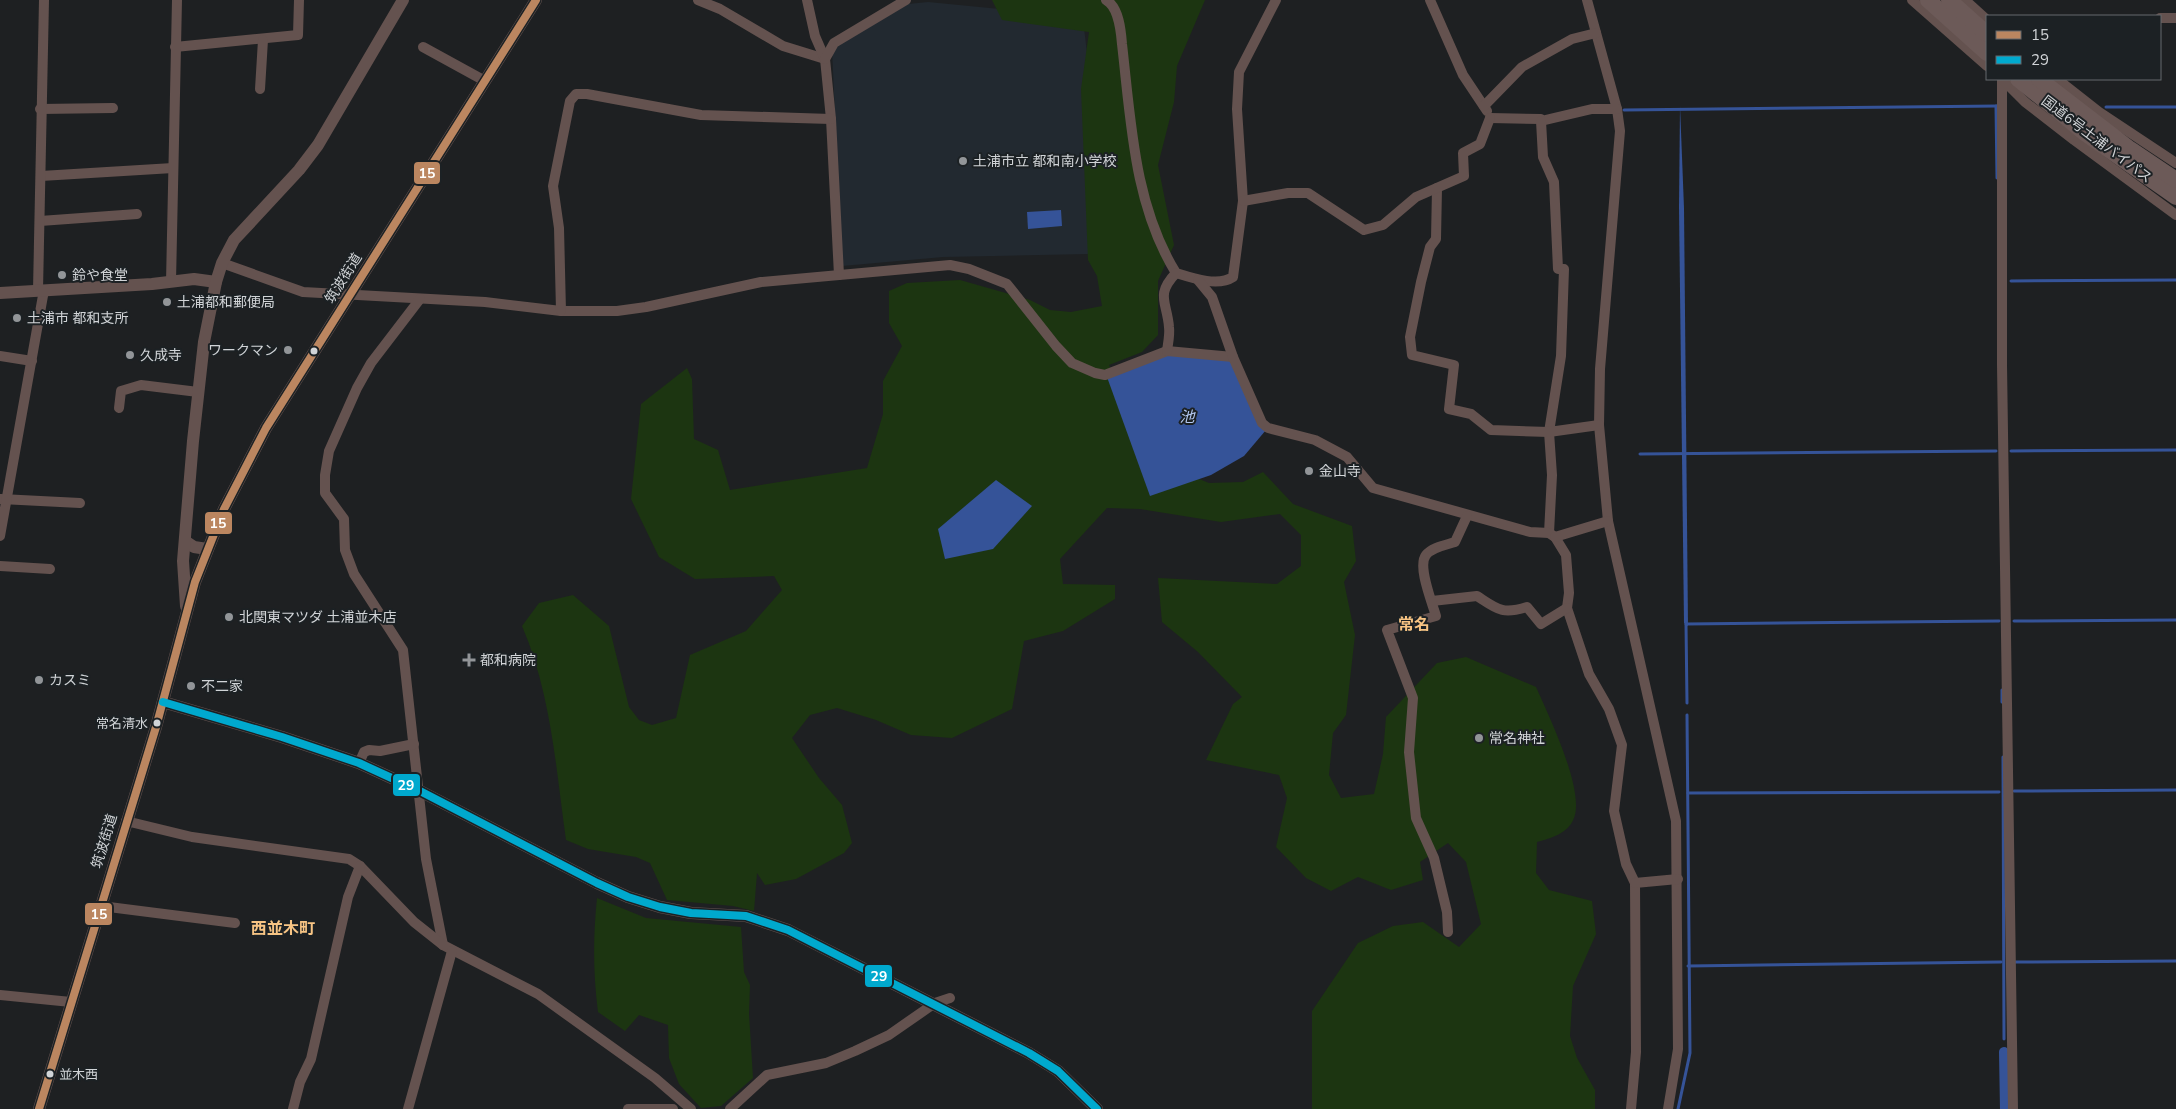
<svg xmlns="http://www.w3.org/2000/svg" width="2176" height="1109" viewBox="0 0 2176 1109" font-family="'Nunito Sans','Noto Sans JP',sans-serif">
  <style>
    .built { fill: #222930 }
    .green { fill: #1c3511 }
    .water { fill: #355398 }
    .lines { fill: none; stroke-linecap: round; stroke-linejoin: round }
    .stream { stroke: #355398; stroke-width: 3 }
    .canal { stroke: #355398; stroke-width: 10 }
    .minor { stroke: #64524f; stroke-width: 10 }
    .tertiary { stroke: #64524f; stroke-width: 12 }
    .trunk { stroke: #6c5a58; stroke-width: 16 }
    .bus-1-casing { stroke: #1c2124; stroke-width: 11 }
    .bus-2-casing { stroke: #1c2124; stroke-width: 11 }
    .bus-1 { stroke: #bb8660; stroke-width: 8 }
    .bus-2 { stroke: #00a9ce; stroke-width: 8 }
    .poi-dot { fill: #929598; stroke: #1c2124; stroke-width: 2 }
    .bus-dot { fill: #d1d4d7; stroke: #1c2124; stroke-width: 2 }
    .labels { text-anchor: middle; stroke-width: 4; stroke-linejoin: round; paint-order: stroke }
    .bus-label { font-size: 13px; fill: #d1d4d7; stroke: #1c2124; text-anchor: end }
    .street-label { font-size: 14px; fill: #d1d4d7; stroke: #1c2124 }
    .poi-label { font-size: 14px; fill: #d1d4d7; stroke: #1c2124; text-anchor: start }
    .water-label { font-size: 15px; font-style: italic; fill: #b5caf3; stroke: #1c2124 }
    .quarter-label { font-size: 16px; font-weight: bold; fill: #f7c484; stroke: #1c2124 }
    .line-badge { stroke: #1c2124; stroke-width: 2 }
    .badge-label { font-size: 14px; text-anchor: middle; font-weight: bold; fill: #fff }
  </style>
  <rect width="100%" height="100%" fill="#1e2022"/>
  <path class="built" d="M 928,2 L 1073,16 L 1084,28 L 1089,69 L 1088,254 L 943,257 L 842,266 L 832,49 L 908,4 Z"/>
  <g class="green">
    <path d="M 992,0 L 1205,0 L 1177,66 L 1174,102 L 1158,165 L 1174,245 L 1158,281 L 1158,335 L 1142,352 L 1109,365 L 1127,408 L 1167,466 L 1209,483 L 1243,482 L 1263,472 L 1293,504 L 1352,526 L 1356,561 L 1344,582 L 1355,635 L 1346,715 L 1333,733 L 1329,775 L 1341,798 L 1374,794 L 1383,754 L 1386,717 L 1437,663 L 1466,657 L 1536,687 C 1548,714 1585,790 1574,818 C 1568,834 1551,838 1537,842 L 1536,873 L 1549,890 L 1592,901 L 1596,934 L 1573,986 L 1570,1036 L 1577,1058 L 1595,1090 L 1595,1109 L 1312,1109 L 1312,1011 L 1358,943 L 1393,926 L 1423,922 L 1459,947 L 1481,924 L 1466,862 L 1448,843 L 1420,862 L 1423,880 L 1391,890 L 1358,877 L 1331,891 L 1306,878 L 1276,847 L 1287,798 L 1279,775 L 1206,760 L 1233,704 L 1242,697 L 1198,652 L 1162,622 L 1158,578 L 1277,584 L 1301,566 L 1301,535 L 1280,514 L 1221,522 L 1140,509 L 1107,508 L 1060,559 L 1063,584 L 1115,585 L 1115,599 L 1063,631 L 1024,641 L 1012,709 L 952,738 L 911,735 L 876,720 L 837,708 L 810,715 L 792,738 L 819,778 L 842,805 L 852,843 L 844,853 L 796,879 L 765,885 L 757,873 L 754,911 L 733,906 L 667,900 L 650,863 L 636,857 L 588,849 L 566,840 C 556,769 551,693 522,626 L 539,603 L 573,595 L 609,626 L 629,707 L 639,720 L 652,725 L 676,718 L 690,655 L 746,631 L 782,590 L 774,576 L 695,579 L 659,557 L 631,499 L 641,404 L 687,368 L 692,379 L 694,439 L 718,450 L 730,490 L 867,468 L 883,414 L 883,381 L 902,346 L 889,323 L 889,291 L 907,283 L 960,280 L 1030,300 L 1050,310 L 1071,312 L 1102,306 L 1097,276 L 1088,260 L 1081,89 L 1089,32 L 1002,20 Z"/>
    <path d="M 597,898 L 646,918 L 741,927 L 744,972 L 750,985 L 749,1014 L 753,1078 L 721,1106 L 701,1108 L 679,1084 L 669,1058 L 668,1025 L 639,1015 L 625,1031 L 598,1012 C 593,973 593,937 597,898 Z"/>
  </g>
  <g class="water">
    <path d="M 1680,106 L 1684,208 L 1688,626 L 1684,623 L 1679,207 Z"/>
    <path d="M 1061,210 L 1062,226 L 1028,229 L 1027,212 Z"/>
    <path d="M 1167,354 L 1232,359 L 1266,430 L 1244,456 L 1211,475 L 1150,496 L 1107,377 Z"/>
    <path d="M 996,480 L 1032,506 L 993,549 L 945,559 L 938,529 Z"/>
  </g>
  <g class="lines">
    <g class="stream">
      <path d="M 1996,106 L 1997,178"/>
      <path d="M 2106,107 L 2176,107"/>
      <path d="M 1624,110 L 1998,106"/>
      <path d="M 2011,281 L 2176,280"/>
      <path d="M 2011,451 L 2176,450"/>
      <path d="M 1640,454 L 1996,451"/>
      <path d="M 2014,621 L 2176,620"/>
      <path d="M 1686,624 L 1999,621"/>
      <path d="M 1686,624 L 1687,703"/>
      <path d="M 2002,690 L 2002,702"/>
      <path d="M 2003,757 L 2004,1039"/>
      <path d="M 2014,791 L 2176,790"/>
      <path d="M 1688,793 L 1999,792"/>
      <path d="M 2014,962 L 2176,961"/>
      <path d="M 1688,966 L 2001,962"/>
      <path d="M 1678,1109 L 1690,1053 L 1687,715"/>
    </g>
    <path class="canal" d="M 2004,1052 L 2005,1109"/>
    <g class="minor">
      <path d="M 698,0 L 720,9 L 783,46 L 825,59"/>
      <path d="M 807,0 L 815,36 L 825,59 L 831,119 L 839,275"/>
      <path d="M 1106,0 C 1119,7 1121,31 1122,44 C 1131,122 1134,205 1176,273 C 1192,278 1218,287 1233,277 L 1243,201 L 1237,109 L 1239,72 L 1276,0"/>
      <path d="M 1430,0 L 1463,75 L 1487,111"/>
      <path d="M 1587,0 L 1617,109 L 1620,131 L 1600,369 L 1599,425 L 1608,521 L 1676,821 L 1678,1049 L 1668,1109"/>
      <path d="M 1912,0 L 1987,66"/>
      <path d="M 1965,0 L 1987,20"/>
      <path d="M 2160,18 L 2176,18"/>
      <path d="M 175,47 L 298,35 L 299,0"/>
      <path d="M 423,47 L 485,81"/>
      <path d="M 825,59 L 834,43 L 906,0"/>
      <path d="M 2002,79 L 2002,365 L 2013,1109"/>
      <path d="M 2002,79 L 2025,102 L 2074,140 L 2176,215"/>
      <path d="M 2057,79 L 2099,112 L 2176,163"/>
      <path d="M 260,89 L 263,40"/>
      <path d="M 1484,106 L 1522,67 L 1572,39 L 1596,33"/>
      <path d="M 40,109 L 113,108"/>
      <path d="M 1490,118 L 1541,119 L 1541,121 L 1592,109 L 1617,109"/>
      <path d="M 1541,121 L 1543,157 L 1554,182 L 1558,269 L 1564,269 L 1561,356 L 1549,432 L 1552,475 L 1549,533"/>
      <path d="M 41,176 L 173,168"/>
      <path d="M 1437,188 L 1436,239 L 1430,247 L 1421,282 L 1410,337 L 1412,355 L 1454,365 L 1449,409 L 1471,414 L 1491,430 L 1549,432 L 1599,425"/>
      <path d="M 1243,201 L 1288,193 L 1308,193 L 1364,230 L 1383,225 L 1416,197 L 1464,176 L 1463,153 L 1480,144 L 1490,118"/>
      <path d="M 40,221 L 137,214"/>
      <path d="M 222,263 L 303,292 L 485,302 L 561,311 L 617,311 L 646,307 L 761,282 L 950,265 L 969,269 L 1007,284 L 1056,346 L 1072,363 L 1095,373 L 1105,375 L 1167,351 L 1233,357"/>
      <path d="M 1198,280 L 1212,297 L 1233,357 L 1262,423 L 1268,428 L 1315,440 L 1347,457 L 1373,488 L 1530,532 L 1549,533 L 1555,537 L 1566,555 L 1569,593 L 1567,608 L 1589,674 L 1609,709 L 1622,745 L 1614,811 L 1626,864 L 1635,883 L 1636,1052 L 1631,1109"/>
      <path d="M 171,282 L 177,0"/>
      <path d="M 38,290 L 44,0"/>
      <path d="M 420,299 L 371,363 L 357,388 L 329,451 L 325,475 L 325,493 L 344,519 L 345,550 L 354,574 L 403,650 L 426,859 L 443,945"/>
      <path d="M 561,311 L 559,228 L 553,186 L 570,101 L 576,94 L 587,94 L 701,115 L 831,119"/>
      <path d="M 1167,351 C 1168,343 1170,335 1169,327 C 1167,302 1155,295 1176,273"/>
      <path d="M 0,356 L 32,361"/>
      <path d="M 119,408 L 121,391 L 141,385 L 198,392"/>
      <path d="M 1,499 L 80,503"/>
      <path d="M 0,536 L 44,290"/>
      <path d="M 1555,537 L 1608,521"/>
      <path d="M 0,566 L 50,569"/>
      <path d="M 1432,601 L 1477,596 C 1497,609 1502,615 1527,607 L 1541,624 L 1567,608"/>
      <path d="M 359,763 L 364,752 L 369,750 L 380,751 L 414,744"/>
      <path d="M 126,821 L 192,837 L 349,859 L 360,866 L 414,922 L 443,945 L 538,994 L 655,1078 L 691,1109"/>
      <path d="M 1635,883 L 1678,879"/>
      <path d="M 101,906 L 235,923"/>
      <path d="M 1448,932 L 1447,912 L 1434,858 L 1416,818 L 1409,752 L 1413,698 L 1387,630 L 1436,616 C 1432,602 1417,566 1426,555 C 1432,547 1446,545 1455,542 L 1467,516"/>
      <path d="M 0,995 L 71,1002"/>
      <path d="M 293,1109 L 300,1082 L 311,1059 L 348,897 L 360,866"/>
      <path d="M 408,1109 L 452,951"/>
      <path d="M 628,1109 L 673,1109"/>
      <path d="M 730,1109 L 767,1075 L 826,1063 L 855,1051 L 889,1035 L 935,1003 L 950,998"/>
    </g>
    <g class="tertiary">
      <path d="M 0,293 L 152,284 L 194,279 L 216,282"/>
      <path d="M 185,541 L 194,547 L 207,549"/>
      <path d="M 186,606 L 183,561 L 193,441 L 204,342 L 216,282 L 222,263 L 234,240 L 299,170 L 318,145 L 403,0"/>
      <path d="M 163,702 L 282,737 L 359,763 L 420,791 L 597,883 L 628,897 L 660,907 L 691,913 L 746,916 L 788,930 L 1029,1053 L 1058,1071 L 1097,1109"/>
      <path d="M 39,1109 L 156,727 L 195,582 L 224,509 L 266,428 L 536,0"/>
    </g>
    <g class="trunk">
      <path d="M 1928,0 L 1987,53"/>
      <path d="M 1949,0 L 1987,34"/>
      <path d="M 2018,79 L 2086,134 L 2176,197"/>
      <path d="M 2039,79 L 2130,149 L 2176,180"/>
    </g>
    <defs>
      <path id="bus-1" d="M 39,1109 L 156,727 L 195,582 L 224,509 L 266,428 L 536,0"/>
      <path id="bus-2" d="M 163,702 L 282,737 L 359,763 L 420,791 L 597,883 L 628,897 L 660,907 L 691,913 L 746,916 L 788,930 L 1029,1053 L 1058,1071 L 1097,1109"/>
    </defs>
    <use href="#bus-1" class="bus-1-casing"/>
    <use href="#bus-2" class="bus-2-casing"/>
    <use href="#bus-1" class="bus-1"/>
    <use href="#bus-2" class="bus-2"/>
  </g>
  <g class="poi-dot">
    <circle cx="963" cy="161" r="5"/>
    <circle cx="62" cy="275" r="5"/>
    <circle cx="167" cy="302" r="5"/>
    <circle cx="17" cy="318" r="5"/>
    <circle cx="288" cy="350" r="5"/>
    <circle cx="130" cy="355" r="5"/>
    <circle cx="1309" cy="471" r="5"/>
    <circle cx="229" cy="617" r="5"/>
    <path d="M466.5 652.5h5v5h5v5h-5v5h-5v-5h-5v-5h5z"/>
    <circle cx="39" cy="680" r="5"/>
    <circle cx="191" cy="686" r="5"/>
    <circle cx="1479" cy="738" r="5"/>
  </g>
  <g class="bus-dot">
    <circle cx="314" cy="351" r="4.5"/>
    <circle cx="157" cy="723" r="4.5"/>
    <circle cx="50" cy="1074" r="4.5"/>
  </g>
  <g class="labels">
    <g class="bus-label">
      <text x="148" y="728">常名清水</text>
      <text x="59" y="1079" text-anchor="start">並木西</text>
    </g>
    <g class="street-label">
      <text transform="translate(2097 139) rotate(37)" y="5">国道6号土浦バイパス</text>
      <text transform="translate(343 278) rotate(-58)" y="5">筑波街道</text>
      <text transform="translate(104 841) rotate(-73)" y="5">筑波街道</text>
    </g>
    <g class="poi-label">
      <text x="973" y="166">土浦市立 都和南小学校</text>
      <text x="72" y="280">鈴や食堂</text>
      <text x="177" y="307">土浦都和郵便局</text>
      <text x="27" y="323">土浦市 都和支所</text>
      <text x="278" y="355" text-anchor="end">ワークマン</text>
      <text x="140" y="360">久成寺</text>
      <text x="1319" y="476">金山寺</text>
      <text x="239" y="622">北関東マツダ 土浦並木店</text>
      <text x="480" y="665">都和病院</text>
      <text x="49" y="685">カスミ</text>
      <text x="201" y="691">不二家</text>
      <text x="1489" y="743">常名神社</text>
    </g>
    <g class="water-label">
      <text x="1187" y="422">池</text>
    </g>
    <g class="quarter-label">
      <text x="1414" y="630">常名</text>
      <text x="283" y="934">西並木町</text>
    </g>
  </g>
  <g class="line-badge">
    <rect x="413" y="161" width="28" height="24" rx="5" fill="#bb8660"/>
    <rect x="204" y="511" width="29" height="24" rx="5" fill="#bb8660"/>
    <rect x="392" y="773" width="29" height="24" rx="5" fill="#00a9ce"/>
    <rect x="84" y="902" width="29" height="24" rx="5" fill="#bb8660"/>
    <rect x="864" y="964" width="29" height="24" rx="5" fill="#00a9ce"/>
  </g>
  <g class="badge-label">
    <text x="427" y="178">15</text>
    <text x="218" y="528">15</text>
    <text x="406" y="790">29</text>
    <text x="99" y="919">15</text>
    <text x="879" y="981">29</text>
  </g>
  <rect x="1986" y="15" width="175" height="65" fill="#1c2124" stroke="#64696c"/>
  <rect x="1996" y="31" width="25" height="8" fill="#bb8660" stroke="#64696c"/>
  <text x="2031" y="40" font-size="15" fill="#d1d4d7">15</text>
  <rect x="1996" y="56" width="25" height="8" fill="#00a9ce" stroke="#64696c"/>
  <text x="2031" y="65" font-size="15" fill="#d1d4d7">29</text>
</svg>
